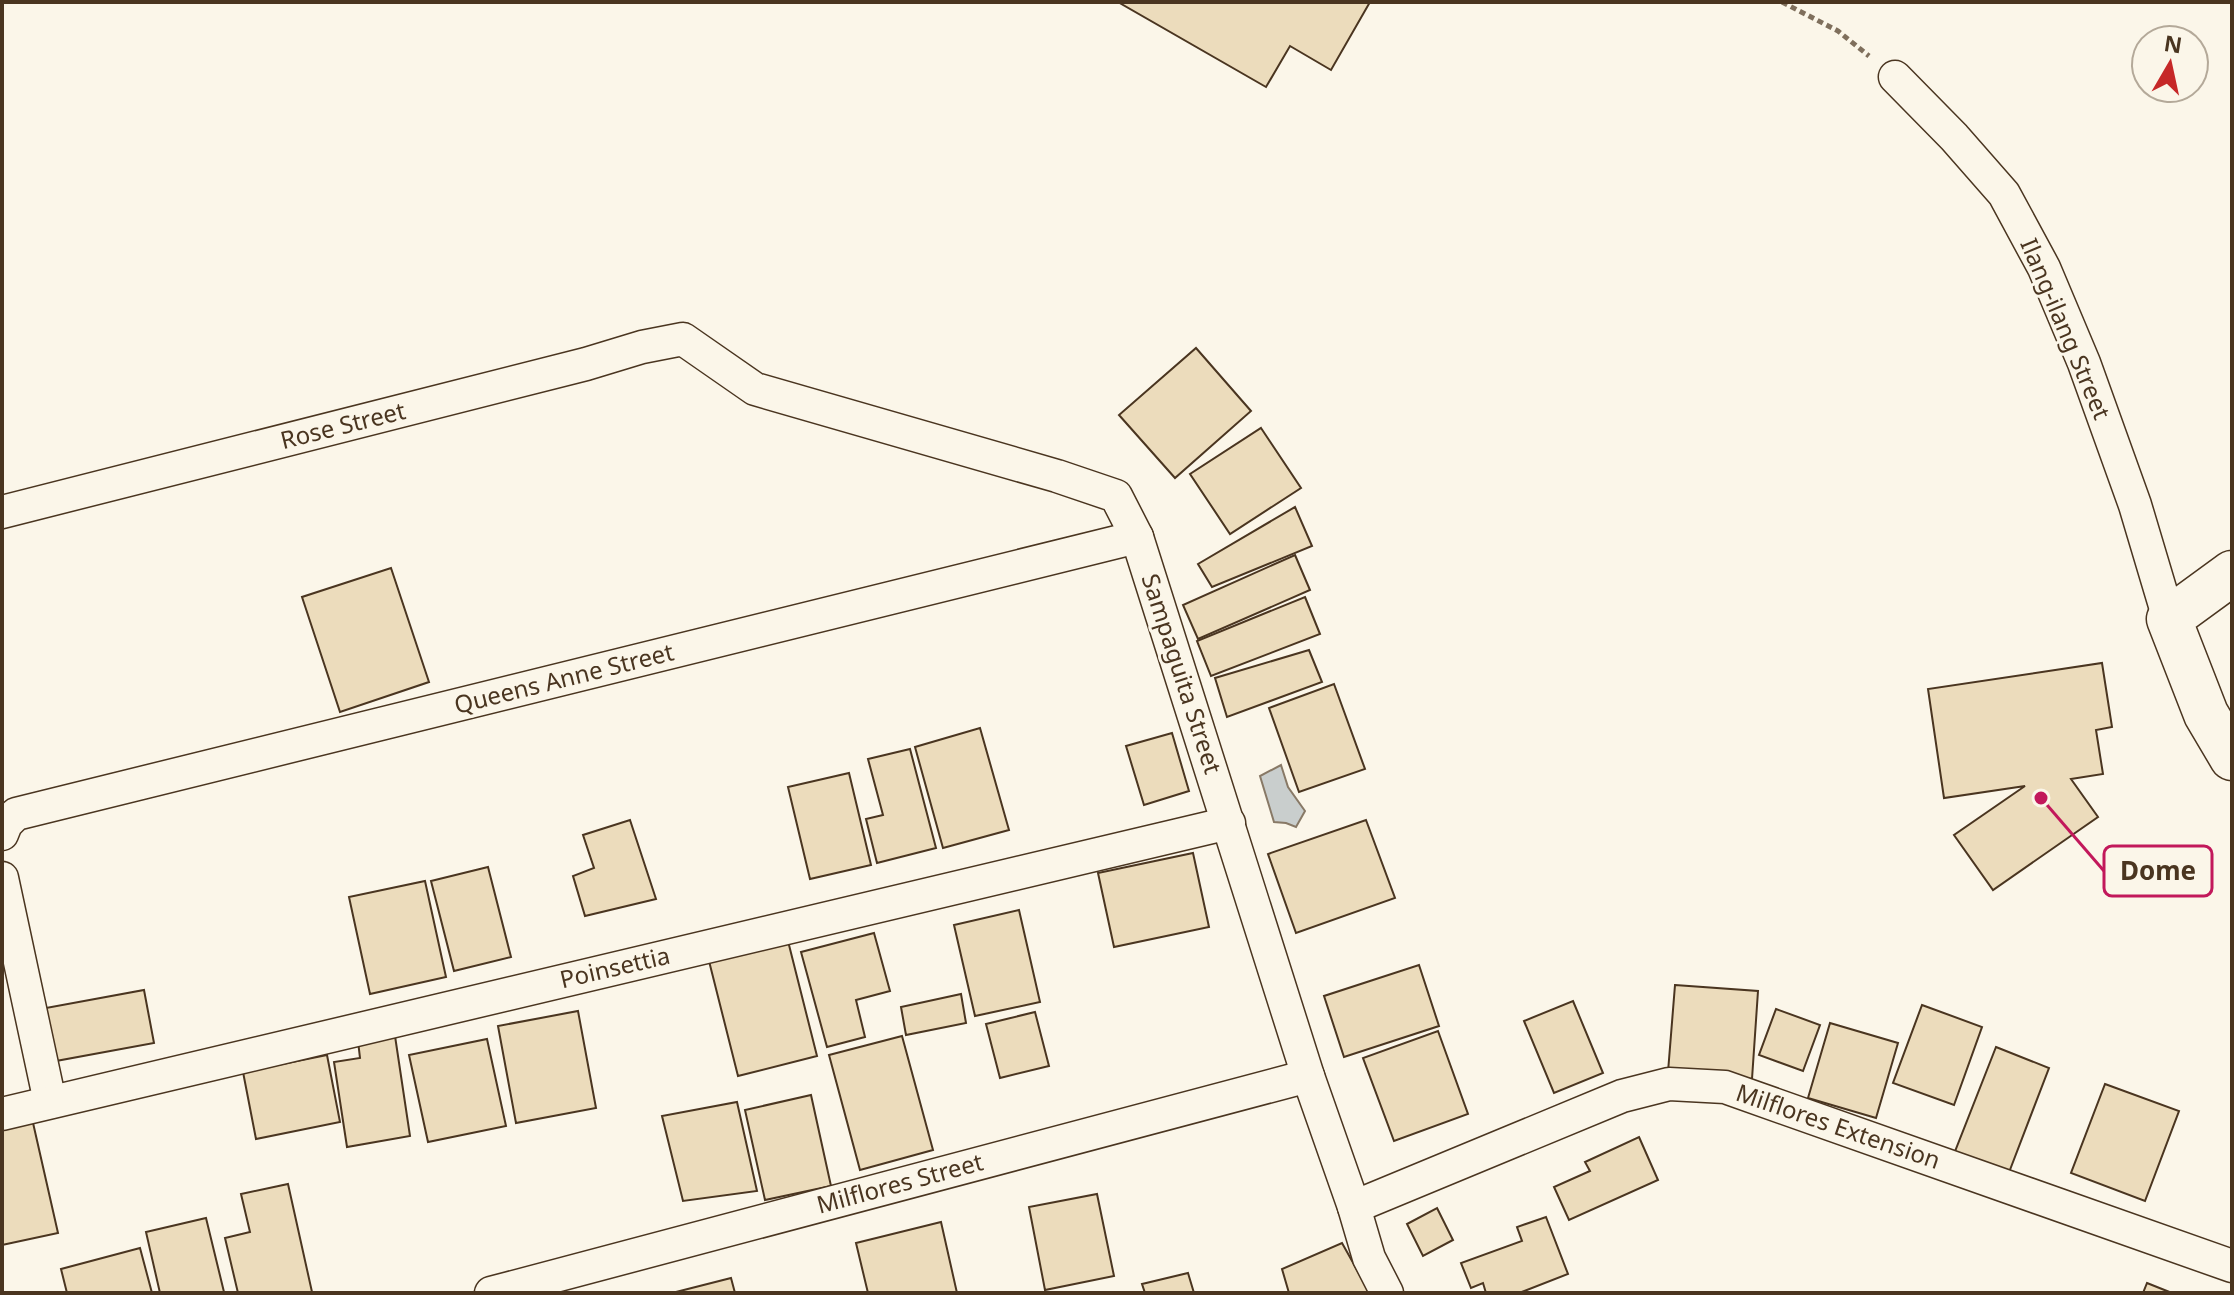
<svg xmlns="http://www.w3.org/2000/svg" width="2234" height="1295" viewBox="0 0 2234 1295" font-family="'Noto Sans',sans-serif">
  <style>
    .water { fill: #c9cecd; stroke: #887966; stroke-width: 2 }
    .building { fill: #ecdcbc; stroke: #4a3520; stroke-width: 2 }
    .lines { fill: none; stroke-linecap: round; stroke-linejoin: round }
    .street-casing { stroke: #4a3520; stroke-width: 35 }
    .secondary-casing { stroke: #4a3520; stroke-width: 47 }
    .path { stroke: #7f6f5c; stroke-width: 5; stroke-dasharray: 6 4; stroke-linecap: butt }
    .street { stroke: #fbf6e9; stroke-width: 32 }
    .secondary { stroke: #fbf6e9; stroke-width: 44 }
    .labels { text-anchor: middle; stroke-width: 6; stroke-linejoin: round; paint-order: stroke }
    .street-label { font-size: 24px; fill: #4a3520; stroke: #fbf6e9 }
    .leader { fill: none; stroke: #c2185b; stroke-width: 3 }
    .callout-dot { fill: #c2185b; stroke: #fbf6e9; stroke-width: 3 }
    .callout { fill: #fbf6e9; stroke: #c2185b; stroke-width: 3 }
    .callout-label { font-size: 26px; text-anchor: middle; font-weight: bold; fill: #4a3520 }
  </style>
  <rect width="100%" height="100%" fill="#fbf6e9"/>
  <path class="water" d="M 1281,765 L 1288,787 L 1305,811 L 1296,827 L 1286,823 L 1274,822 L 1260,776 Z"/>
  <g class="building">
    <path d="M 1118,2 L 1370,2 L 1331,70 L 1290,46 L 1266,87 Z"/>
    <path d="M 1196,348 L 1251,411 L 1175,478 L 1119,415 Z"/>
    <path d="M 1261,428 L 1301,488 L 1230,534 L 1190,474 Z"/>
    <path d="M 1295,507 L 1312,546 L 1212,587 L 1198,564 Z"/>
    <path d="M 1295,555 L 1310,590 L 1198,639 L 1183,605 Z"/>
    <path d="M 391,568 L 429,682 L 340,712 L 302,597 Z"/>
    <path d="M 1305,597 L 1320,634 L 1211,676 L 1197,641 Z"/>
    <path d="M 1309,650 L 1322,682 L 1227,717 L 1215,678 Z"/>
    <path d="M 2102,663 L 2112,727 L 2096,730 L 2103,774 L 2071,779 L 2098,817 L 1993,890 L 1954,835 L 2025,786 L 1944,798 L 1928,689 Z"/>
    <path d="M 1334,684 L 1365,769 L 1299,792 L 1269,708 Z"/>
    <path d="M 980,728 L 1009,830 L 943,848 L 915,747 Z"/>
    <path d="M 1172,733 L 1189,791 L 1144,805 L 1126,746 Z"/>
    <path d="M 910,749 L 936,848 L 877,863 L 866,819 L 883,815 L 868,759 Z"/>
    <path d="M 849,773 L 871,865 L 810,879 L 788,787 Z"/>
    <path d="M 630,820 L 656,899 L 585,916 L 573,876 L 594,868 L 583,835 Z"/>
    <path d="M 1366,820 L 1395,898 L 1296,933 L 1268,854 Z"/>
    <path d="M 1193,853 L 1209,927 L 1114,947 L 1098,873 Z"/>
    <path d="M 488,867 L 511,957 L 454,971 L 431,881 Z"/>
    <path d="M 425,881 L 446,977 L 370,994 L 349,897 Z"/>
    <path d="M 1019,910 L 1040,1002 L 975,1016 L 954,925 Z"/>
    <path d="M 874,933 L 890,991 L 856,1000 L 865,1037 L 827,1047 L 801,952 Z"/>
    <path d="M 788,941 L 817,1056 L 738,1076 L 709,961 Z"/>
    <path d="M 1419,965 L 1439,1026 L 1344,1057 L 1324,996 Z"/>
    <path d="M 1675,985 L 1758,991 L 1752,1079 L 1668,1072 Z"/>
    <path d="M 144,990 L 154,1043 L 45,1063 L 35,1010 Z"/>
    <path d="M 961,994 L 966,1023 L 906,1035 L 901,1007 Z"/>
    <path d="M 1573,1001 L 1603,1073 L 1554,1093 L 1524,1021 Z"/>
    <path d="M 1922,1005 L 1982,1027 L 1954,1105 L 1893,1083 Z"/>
    <path d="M 1776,1009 L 1820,1025 L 1803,1071 L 1759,1055 Z"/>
    <path d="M 578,1011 L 596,1108 L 516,1123 L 498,1026 Z"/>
    <path d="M 1035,1012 L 1049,1066 L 1000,1078 L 986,1024 Z"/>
    <path d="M 1830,1023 L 1898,1043 L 1876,1118 L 1808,1098 Z"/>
    <path d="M 1438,1031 L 1468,1114 L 1394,1141 L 1363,1058 Z"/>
    <path d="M 395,1036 L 410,1136 L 347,1147 L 334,1062 L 360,1058 L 358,1041 Z"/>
    <path d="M 902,1036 L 933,1150 L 860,1170 L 829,1055 Z"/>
    <path d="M 487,1039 L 506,1126 L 428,1142 L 409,1055 Z"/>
    <path d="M 1996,1047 L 2049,1068 L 2008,1175 L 1954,1154 Z"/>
    <path d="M 327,1055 L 340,1122 L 256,1139 L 243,1072 Z"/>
    <path d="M 2105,1084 L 2179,1111 L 2145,1201 L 2071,1173 Z"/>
    <path d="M 811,1095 L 831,1186 L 765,1200 L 745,1110 Z"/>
    <path d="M 737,1102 L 757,1191 L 683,1201 L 662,1116 Z"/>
    <path d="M 31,1114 L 58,1233 L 2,1245 L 2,1120 Z"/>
    <path d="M 1639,1137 L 1658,1180 L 1569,1220 L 1554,1187 L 1590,1171 L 1585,1162 Z"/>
    <path d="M 288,1184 L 312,1292 L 238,1293 L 225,1238 L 250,1232 L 241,1194 Z"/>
    <path d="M 1097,1194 L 1114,1276 L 1045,1290 L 1029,1207 Z"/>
    <path d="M 1437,1208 L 1453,1240 L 1423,1256 L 1407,1224 Z"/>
    <path d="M 1546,1217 L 1568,1274 L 1519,1293 L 1486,1293 L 1483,1283 L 1471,1288 L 1461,1263 L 1522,1241 L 1517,1227 Z"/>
    <path d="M 206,1218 L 224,1292 L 160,1293 L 146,1232 Z"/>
    <path d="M 941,1222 L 957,1293 L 868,1293 L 856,1243 Z"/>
    <path d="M 1342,1243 L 1370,1293 L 1289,1293 L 1282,1269 Z"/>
    <path d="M 140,1248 L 152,1293 L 67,1293 L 61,1269 Z"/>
    <path d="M 1188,1273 L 1194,1293 L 1145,1293 L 1142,1284 Z"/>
    <path d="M 731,1278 L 735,1293 L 672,1293 Z"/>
    <path d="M 2147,1283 L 2172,1293 L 2143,1293 Z"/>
  </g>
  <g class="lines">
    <defs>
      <g id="street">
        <path d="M 1895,77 L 1954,137 L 2004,194 L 2044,268 L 2084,363 L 2135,505 L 2169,619"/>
        <path d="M 2,512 L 586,364 L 642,347 L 683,339 L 755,389 L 1057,476 L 1116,496 L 1137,537 L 1308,1076 L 1354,1207 L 1369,1258 L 1387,1293"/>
        <path d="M 2,834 L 6,824 L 16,814 L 1137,537"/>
        <path d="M 2,878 L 50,1102"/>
        <path d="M 2,1114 L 1229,823"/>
        <path d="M 1354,1207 L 1622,1096 L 1669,1084 L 1725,1087 L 2232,1266"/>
        <path d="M 491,1293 L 1308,1076"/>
      </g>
      <path id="secondary" d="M 2232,573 L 2169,619 L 2206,714 L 2232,758"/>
    </defs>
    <use href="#street" class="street-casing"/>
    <use href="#secondary" class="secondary-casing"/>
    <path class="path" d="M 1782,2 L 1838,31 L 1869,56"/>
    <use href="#street" class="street"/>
    <use href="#secondary" class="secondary"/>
  </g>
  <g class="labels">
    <g class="street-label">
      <text transform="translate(2065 329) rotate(67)" y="8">Ilang-ilang Street</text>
      <text transform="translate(343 426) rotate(-14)" y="8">Rose Street</text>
      <text transform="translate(1181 674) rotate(72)" y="8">Sampaguita Street</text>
      <text transform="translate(564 679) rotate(-14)" y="8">Queens Anne Street</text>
      <text transform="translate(615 968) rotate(-13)" y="8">Poinsettia</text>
      <text transform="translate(1838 1127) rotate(19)" y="8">Milflores Extension</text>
      <text transform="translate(900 1184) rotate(-15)" y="8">Milflores Street</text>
    </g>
  </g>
  <path class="leader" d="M2041 798L2104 871"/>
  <circle class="callout-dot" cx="2041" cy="798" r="8"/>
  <rect class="callout" x="2104" y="846" width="108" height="50" rx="8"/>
  <g class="callout-label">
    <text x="2158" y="880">Dome</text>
  </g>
  <rect width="2234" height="1295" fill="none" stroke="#4a3520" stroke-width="8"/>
  <g transform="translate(2170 64) rotate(9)"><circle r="38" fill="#fbf6e9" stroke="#b4a999" stroke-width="2"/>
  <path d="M0-6L14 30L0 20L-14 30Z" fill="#c62828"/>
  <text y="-12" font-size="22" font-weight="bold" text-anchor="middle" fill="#4a3520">N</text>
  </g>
</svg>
